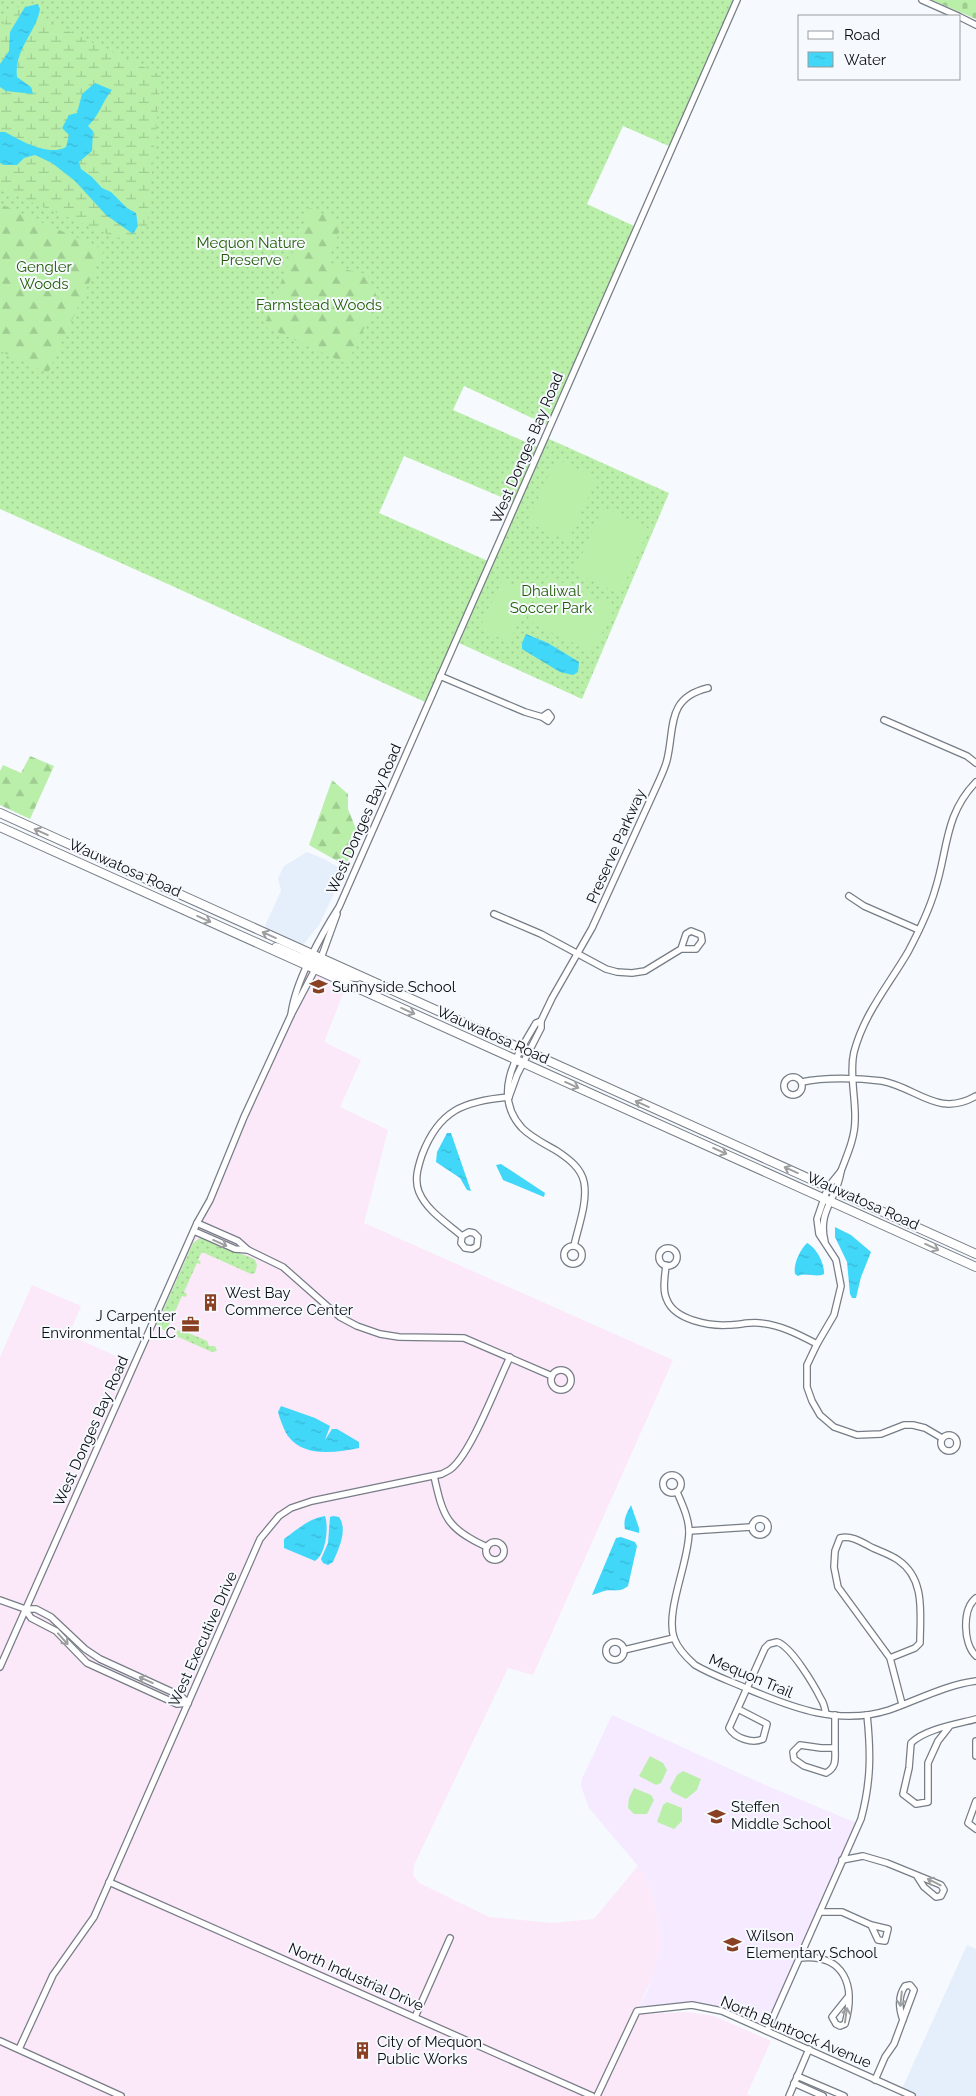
<svg xmlns="http://www.w3.org/2000/svg" width="976" height="2096" viewBox="0 0 976 2096" font-family="Raleway,sans-serif">
  <style>
    .built { fill: #e5effc }
    .industrial { fill: #fbe8f9 }
    .education { fill: #f5eaff }
    .grass { fill: url(#grass-dots) }
    .forest { fill: url(#forest-firs) }
    .wetland { fill: url(#wetland-marsh) }
    .cemetery { fill: url(#cemetery-stones) }
    .pitch { fill: #baefaa }
    .water { fill: url(#water-ripples) }
    .lines { fill: none; stroke-linecap: round; stroke-linejoin: round }
    .minor-casing { stroke: #767d86; stroke-width: 8 }
    .major-casing { stroke: #767d86; stroke-width: 10 }
    .minor { stroke: #fff; stroke-width: 5.5 }
    .major { stroke: #fff; stroke-width: 8 }
    .oneway { stroke: #9d9e9f }
    .labels { text-anchor: middle; stroke-width: 4; stroke-linejoin: round; paint-order: stroke }
    .park-label { font-size: 15px; fill: #225d06; stroke: #f6f9fe }
    .street-label { font-size: 15px; fill: #0a0d10; stroke: #f6f9fe }
    .poi-label { font-size: 15px; fill: #0a0d10; stroke: #f6f9fe; text-anchor: start }
  </style>
  <defs>
    <pattern id="grass-dots" width="8" height="8" patternUnits="userSpaceOnUse" patternTransform="scale(1.25)"><rect width="8" height="8" fill="#baefaa"/><path d="M2 2h.1M6 6h.1" fill="none" stroke="#9fcc91" stroke-width="1.8" stroke-linecap="round"/></pattern>
    <pattern id="forest-firs" width="22" height="20" patternUnits="userSpaceOnUse" patternTransform="scale(1.25)"><rect width="22" height="20" fill="#baefaa"/><path d="M5 1l3.5 6h-7zM16 11l3.5 6h-7z" fill="#9fcc91"/></pattern>
    <pattern id="wetland-marsh" width="20" height="14" patternUnits="userSpaceOnUse" patternTransform="scale(1.25)"><rect width="20" height="14" fill="#baefaa"/><path d="M1 5h8M5 5V1M11 12h8M15 12V8" fill="none" stroke="#9fcc91"/></pattern>
    <pattern id="cemetery-stones" width="16" height="16" patternUnits="userSpaceOnUse" patternTransform="scale(1.25)"><rect width="16" height="16" fill="#baefaa"/><path d="M2 7V4a2 2 0 0 1 4 0v3zM10 15v-3a2 2 0 0 1 4 0v3z" fill="#9fcc91"/></pattern>
    <pattern id="water-ripples" width="26" height="14" patternUnits="userSpaceOnUse" patternTransform="scale(1.25)"><rect width="26" height="14" fill="#41d7f9"/><path d="M2 4q2-2 4 0t4 0M15 11q2-2 4 0t4 0" fill="none" stroke="#38b7d4"/></pattern>
  </defs>
  <rect width="100%" height="100%" fill="#f6f9fe"/>
  <g class="built">
    <path d="M 307,852 L 324,859 L 345,871 L 319,925 L 303,945 L 264,928 L 281,891 L 278,878 L 284,866 Z"/>
    <path d="M 967,1945 L 976,1949 L 976,2096 L 912,2096 L 901,2091 Z"/>
  </g>
  <path class="industrial" d="M 308,966 L 347,984 L 324,1042 L 361,1060 L 340,1107 L 388,1130 L 364,1223 L 673,1360 L 533,1675 L 508,1668 L 414,1865 L 413,1875 L 419,1883 L 489,1917 L 553,1923 L 594,1919 L 638,1866 L 651,1888 L 655,1903 L 660,1939 L 657,1967 L 637,2011 L 643,2014 L 687,2012 L 714,2016 L 771,2041 L 747,2094 L 751,2096 L 0,2096 L 0,1357 L 32,1285 L 81,1306 L 69,1335 L 134,1364 L 291,1015 Z"/>
  <path class="education" d="M 612,1715 L 765,1785 L 859,1824 L 767,2031 L 704,2006 L 637,2011 L 648,1990 L 658,1959 L 660,1939 L 655,1903 L 651,1888 L 638,1866 L 589,1808 L 581,1786 L 582,1779 Z"/>
  <g class="grass">
    <path d="M 0,0 L 733,0 L 671,147 L 623,126 L 587,204 L 634,226 L 547,425 L 464,386 L 453,410 L 537,447 L 513,502 L 404,456 L 379,513 L 488,561 L 425,702 L 170,585 L 0,509 Z"/>
    <path d="M 547,438 L 669,493 L 582,699 L 459,643 Z"/>
    <path d="M 200,1238 L 252,1258 L 255,1260 L 257,1265 L 255,1273 L 251,1274 L 202,1252 L 198,1260 L 201,1262 L 200,1264 L 197,1263 L 184,1292 L 187,1294 L 186,1297 L 182,1296 L 167,1329 L 170,1330 L 168,1332 L 158,1327 L 157,1324 L 193,1243 Z"/>
    <path d="M 184,1327 L 185,1327 L 184,1331 L 207,1341 L 209,1346 L 215,1346 L 217,1351 L 212,1352 L 176,1336 L 177,1330 L 182,1331 Z"/>
  </g>
  <g class="forest">
    <path d="M 0,204 L 104,250 L 48,373 L 0,351 Z"/>
    <path d="M 310,208 L 337,220 L 339,232 L 328,261 L 343,269 L 367,274 L 378,299 L 347,364 L 264,326 Z"/>
    <path d="M 30,756 L 54,766 L 30,819 L 0,805 L 0,771 L 3,765 L 21,773 Z"/>
    <path d="M 332,780 L 348,794 L 348,809 L 358,834 L 346,866 L 309,845 Z"/>
  </g>
  <path class="wetland" d="M 13,5 L 161,75 L 147,226 L 129,243 L 0,189 L 0,33 Z"/>
  <path class="cemetery" d="M 932,0 L 976,0 L 976,19 Z"/>
  <g class="pitch">
    <path d="M 556,459 L 597,478 L 568,541 L 527,522 Z"/>
    <path d="M 603,507 L 649,529 L 620,594 L 574,572 Z"/>
    <path d="M 548,576 L 615,607 L 593,652 L 527,621 Z"/>
    <path d="M 503,580 L 532,593 L 509,642 L 479,629 Z"/>
    <path d="M 650,1756 L 663,1763 L 667,1770 L 661,1783 L 656,1785 L 639,1776 Z"/>
    <path d="M 683,1771 L 701,1779 L 697,1790 L 686,1799 L 672,1792 L 670,1788 L 677,1775 Z"/>
    <path d="M 634,1788 L 651,1795 L 654,1800 L 647,1814 L 634,1814 L 628,1808 L 629,1798 Z"/>
    <path d="M 667,1802 L 682,1808 L 682,1821 L 674,1829 L 657,1822 L 663,1805 Z"/>
  </g>
  <g class="water">
    <path d="M 38,4 L 40,9 C 36,33 14,49 17,77 L 31,87 L 33,94 L 6,91 L 0,87 L 0,64 L 9,51 L 10,32 L 25,7 Z"/>
    <path d="M 95,83 L 112,90 C 102,102 99,116 88,126 L 93,131 L 92,151 L 79,162 L 81,169 L 92,177 L 102,188 L 111,192 L 127,208 L 136,213 L 138,226 L 133,234 L 106,215 L 75,181 L 52,163 L 35,155 L 24,158 L 17,165 L 4,165 L 0,163 L 0,132 L 5,132 C 20,140 48,157 66,147 L 69,135 L 62,128 L 69,115 L 77,113 L 82,94 Z"/>
    <path d="M 526,634 L 548,643 L 579,662 L 578,672 L 573,675 L 560,672 L 522,649 L 522,643 Z"/>
    <path d="M 447,1133 L 451,1133 L 471,1191 L 467,1190 L 460,1178 L 436,1162 L 437,1152 Z"/>
    <path d="M 501,1164 L 545,1193 L 544,1197 L 503,1180 L 496,1165 Z"/>
    <path d="M 835,1227 L 851,1235 L 871,1252 L 861,1277 L 856,1298 L 852,1298 L 850,1294 L 847,1262 L 835,1237 Z"/>
    <path d="M 807,1243 C 816,1247 825,1264 824,1274 C 816,1278 808,1272 798,1276 L 795,1274 C 793,1264 800,1250 807,1243 Z"/>
    <path d="M 281,1406 L 315,1418 L 330,1426 L 325,1440 L 332,1429 L 337,1429 L 359,1442 L 359,1448 C 335,1453 301,1458 286,1433 C 283,1427 280,1419 278,1412 Z"/>
    <path d="M 631,1505 L 639,1528 L 639,1533 L 625,1529 C 623,1519 627,1513 631,1505 Z"/>
    <path d="M 325,1516 C 329,1527 326,1554 315,1561 L 284,1548 L 284,1539 C 298,1529 308,1519 325,1516 Z"/>
    <path d="M 333,1516 L 339,1517 C 348,1530 339,1548 333,1562 L 328,1565 L 323,1563 L 321,1559 L 328,1543 L 330,1517 Z"/>
    <path d="M 621,1537 L 635,1542 L 637,1546 L 628,1586 C 620,1593 613,1589 604,1591 C 600,1592 597,1594 592,1595 L 616,1538 Z"/>
  </g>
  <g class="lines">
    <defs>
      <g id="minor">
        <path d="M 922,0 L 958,16"/>
        <path d="M 960,17 L 976,25"/>
        <path d="M 440,676 L 525,712 L 542,717 L 548,721 L 551,717 L 548,713 L 542,717"/>
        <path d="M 884,720 L 967,756 L 976,763"/>
        <path d="M 849,896 L 864,906 L 919,930"/>
        <path d="M 494,914 L 541,934 L 606,969 L 617,972 L 632,973 L 645,971 L 681,949 L 696,949 L 702,941 L 701,935 L 691,931 L 686,934 L 681,949"/>
        <path d="M 291,1015 C 295,982 321,935 339,907 L 737,0"/>
        <path d="M 541,1021 L 536,1023 C 517,1055 491,1094 522,1128 C 532,1138 545,1144 557,1151 C 569,1159 581,1168 584,1182 C 588,1202 578,1227 574,1246"/>
        <circle cx="793" cy="1086" r="9"/>
        <path d="M 802,1082 C 824,1077 859,1078 882,1081 C 918,1088 938,1118 976,1096"/>
        <path d="M 509,1097 L 517,1075 L 541,1028 L 541,1021 L 552,998 L 592,928 L 658,783 C 661,776 665,768 667,760 C 675,727 666,698 708,688"/>
        <path d="M 841,1171 C 847,1155 855,1138 855,1120 C 856,1099 849,1073 854,1052 C 864,1014 888,986 908,952 C 918,933 929,911 935,890 C 948,850 944,815 976,782"/>
        <path d="M 197,1223 L 238,1241 L 248,1250 L 283,1267 L 326,1305 L 340,1317 L 357,1326 L 380,1334 L 399,1337 L 464,1338 L 552,1376"/>
        <path d="M 194,1231 L 235,1249 L 248,1250"/>
        <path d="M 462,1236 L 469,1232 L 474,1233 L 478,1237 L 477,1246 L 472,1249 L 465,1248 L 461,1243 L 462,1236 C 447,1223 427,1211 419,1192 C 414,1180 418,1167 422,1155 C 439,1110 464,1101 509,1097"/>
        <path d="M 825,1242 C 817,1210 837,1200 841,1171 L 828,1187 L 817,1219 L 819,1234 L 836,1260 L 841,1286 L 834,1315 L 817,1344 L 807,1365 L 807,1387 L 812,1401 L 820,1415 L 834,1427 L 857,1435 L 881,1434 L 904,1425 L 913,1425 L 925,1428 L 942,1438"/>
        <circle cx="573" cy="1255" r="9"/>
        <circle cx="668" cy="1257" r="9"/>
        <path d="M 666,1265 C 665,1276 662,1290 667,1300 C 675,1320 709,1326 728,1325 C 738,1325 749,1322 759,1323 C 781,1325 798,1334 817,1344"/>
        <circle cx="561" cy="1380" r="10"/>
        <circle cx="949" cy="1443" r="8"/>
        <circle cx="672" cy="1484" r="9"/>
        <path d="M 434,1476 C 443,1517 447,1529 487,1547"/>
        <path d="M 677,1492 C 682,1504 689,1518 689,1532 C 689,1562 665,1611 674,1638 C 678,1649 687,1658 695,1665 C 712,1675 730,1681 748,1689 C 793,1708 839,1726 889,1710 C 918,1700 945,1685 976,1681"/>
        <circle cx="760" cy="1527" r="8"/>
        <path d="M 689,1531 L 751,1527"/>
        <circle cx="495" cy="1551" r="9"/>
        <path d="M 976,1598 C 962,1609 963,1644 976,1656"/>
        <path d="M 0,1600 L 25,1609 L 36,1609 L 51,1617 L 85,1649 L 100,1659 L 181,1696 L 188,1703"/>
        <path d="M 25,1609 L 31,1618 L 56,1631 L 87,1663 L 177,1704 L 188,1703"/>
        <circle cx="615" cy="1651" r="9"/>
        <path d="M 624,1650 L 674,1638"/>
        <path d="M 890,1658 L 838,1587 L 834,1567 L 835,1551 L 840,1538 C 852,1535 863,1543 873,1548 C 882,1552 891,1555 898,1560 C 926,1579 920,1614 920,1643 L 915,1648 L 890,1658 L 902,1704"/>
        <path d="M 0,1667 L 197,1223 L 210,1200 L 244,1117 L 291,1015 L 321,958 L 337,914"/>
        <path d="M 738,1709 L 767,1724 L 763,1739 C 752,1744 735,1738 729,1728 L 765,1648 L 769,1644 L 777,1642 C 791,1646 814,1685 821,1699 C 824,1703 825,1709 826,1714"/>
        <path d="M 835,1715 L 835,1748 L 821,1748 L 800,1745 L 793,1752 L 794,1759 L 804,1766 L 826,1773 C 837,1767 835,1759 835,1748"/>
        <path d="M 949,1727 L 938,1741 L 928,1763 L 928,1802 L 916,1804 L 903,1794 L 909,1768 L 911,1743 C 925,1729 957,1724 976,1719"/>
        <path d="M 976,1741 L 976,1756"/>
        <path d="M 976,1801 L 968,1823 L 976,1829"/>
        <path d="M 842,1860 L 863,1856 L 887,1863 L 941,1885 L 944,1890 L 941,1896 L 936,1897 L 924,1887 L 917,1876"/>
        <path d="M 109,1882 L 592,2096"/>
        <path d="M 820,1912 L 842,1912 L 871,1925 L 888,1929 L 885,1941 L 878,1940 L 871,1925"/>
        <path d="M 799,1958 C 845,1953 856,1986 845,2024 L 840,2026 L 836,2024 L 832,2017 L 848,1997"/>
        <path d="M 415,2017 L 450,1938"/>
        <path d="M 767,2031 L 861,1819 C 871,1782 871,1753 867,1715"/>
        <path d="M 0,2041 L 121,2096"/>
        <path d="M 19,2049 L 53,1975 L 94,1917 L 260,1539 L 279,1516 L 291,1508 L 312,1501 L 442,1474 C 445,1472 449,1471 452,1468 C 472,1451 497,1384 510,1357"/>
        <path d="M 797,2076 L 844,2096"/>
        <path d="M 875,2080 L 885,2057 L 894,2044 L 914,1990 L 910,1985 L 905,1986 C 898,1996 899,2009 903,2020"/>
        <path d="M 794,2083 L 823,2096"/>
        <path d="M 597,2096 L 637,2011 L 692,2005 L 722,2011 L 912,2096"/>
        <path d="M 789,2096 L 809,2049"/>
      </g>
      <g id="major">
        <path d="M 0,813 L 976,1254"/>
        <path d="M 0,827 L 976,1267"/>
        <path d="M 276,947 C 290,951 307,965 321,958"/>
        <path d="M 312,964 C 328,962 341,978 357,977"/>
      </g>
    </defs>
    <use href="#minor" class="minor-casing"/>
    <use href="#major" class="major-casing"/>
    <use href="#minor" class="minor"/>
    <use href="#major" class="major"/>
  </g>
  <defs><path id="oneway-shaft" d="M-6 0H5M1.5-3L5.5 0L1.5 3" fill="none" stroke-width="1.6" stroke-linecap="round" stroke-linejoin="round" transform="scale(1.25)"/></defs>
  <g class="oneway">
    <use href="#oneway-shaft" transform="translate(41 832) rotate(-156)"/>
    <use href="#oneway-shaft" transform="translate(204 919) rotate(24)"/>
    <use href="#oneway-shaft" transform="translate(269 935) rotate(-156)"/>
    <use href="#oneway-shaft" transform="translate(408 1011) rotate(24)"/>
    <use href="#oneway-shaft" transform="translate(572 1085) rotate(24)"/>
    <use href="#oneway-shaft" transform="translate(642 1104) rotate(-156)"/>
    <use href="#oneway-shaft" transform="translate(720 1151) rotate(24)"/>
    <use href="#oneway-shaft" transform="translate(791 1170) rotate(-156)"/>
    <use href="#oneway-shaft" transform="translate(220 1243) rotate(24)"/>
    <use href="#oneway-shaft" transform="translate(932 1247) rotate(25)"/>
    <use href="#oneway-shaft" transform="translate(63 1639) rotate(48)"/>
    <use href="#oneway-shaft" transform="translate(146 1680) rotate(-156)"/>
    <use href="#oneway-shaft" transform="translate(934 1882) rotate(-153)"/>
    <use href="#oneway-shaft" transform="translate(901 1999) rotate(96)"/>
    <use href="#oneway-shaft" transform="translate(846 2015) rotate(-82)"/>
  </g>
  <defs>
    <symbol id="school-bare" viewBox="-9 -9 18 18"><path d="M0-5L7-2L0 1L-7-2ZM-4 1L0 2.5L4 1V4Q0 6-4 4Z" fill="#894023" stroke="#f6f9fe" stroke-width="2.5" paint-order="stroke"/></symbol>
    <symbol id="building-bare" viewBox="-9 -9 18 18"><path d="M-4-6H4V6H1V3H-1V6H-4ZM-2.5-4.3h1.7v1.8h-1.7ZM.8-4.3h1.7v1.8H.8ZM-2.5-1h1.7V.8h-1.7ZM.8-1h1.7V.8H.8Z" fill="#894023" stroke="#f6f9fe" stroke-width="2.5" paint-order="stroke"/></symbol>
    <symbol id="office-bare" viewBox="-9 -9 18 18"><path d="M-6-3h4V-5.5h4V-3h4V5H-6ZM-1-4.5V-3h2v-1.5ZM-6 0V1H6V0Z" fill="#894023" stroke="#f6f9fe" stroke-width="2.5" paint-order="stroke"/></symbol>
  </defs>
  <g fill-rule="evenodd">
    <use href="#school-bare" x="306" y="974" width="25" height="25"/>
    <use href="#building-bare" x="198" y="1290" width="25" height="25"/>
    <use href="#office-bare" x="178" y="1312" width="25" height="25"/>
    <use href="#school-bare" x="704" y="1804" width="25" height="25"/>
    <use href="#school-bare" x="720" y="1932" width="25" height="25"/>
    <use href="#building-bare" x="350" y="2038" width="25" height="25"/>
  </g>
  <g class="labels">
    <g class="park-label">
      <text x="251" y="248">Mequon Nature<tspan x="251" dy="17">Preserve</tspan></text>
      <text x="44" y="272">Gengler<tspan x="44" dy="17">Woods</tspan></text>
      <text x="319" y="310">Farmstead Woods</text>
      <text x="551" y="596">Dhaliwal<tspan x="551" dy="17">Soccer Park</tspan></text>
    </g>
    <g class="street-label">
      <text transform="translate(527 448) rotate(-67)" y="5">West Donges Bay Road</text>
      <text transform="translate(364 819) rotate(-66)" y="5">West Donges Bay Road</text>
      <text transform="translate(616 846) rotate(-66)" y="5">Preserve Parkway</text>
      <text transform="translate(125 868) rotate(24)" y="5">Wauwatosa Road</text>
      <text transform="translate(493 1035) rotate(24)" y="5">Wauwatosa Road</text>
      <text transform="translate(863 1201) rotate(24)" y="5">Wauwatosa Road</text>
      <text transform="translate(91 1431) rotate(-66)" y="5">West Donges Bay Road</text>
      <text transform="translate(203 1639) rotate(-66)" y="5">West Executive Drive</text>
      <text transform="translate(751 1676) rotate(23)" y="5">Mequon Trail</text>
      <text transform="translate(356 1977) rotate(24)" y="5">North Industrial Drive</text>
      <text transform="translate(796 2032) rotate(23)" y="5">North Buntrock Avenue</text>
    </g>
    <g class="poi-label">
      <text x="332" y="992">Sunnyside School</text>
      <text x="225" y="1298">West Bay<tspan x="225" dy="17">Commerce Center</tspan></text>
      <text x="176" y="1321" text-anchor="end">J Carpenter<tspan x="176" dy="17">Environmental, LLC</tspan></text>
      <text x="731" y="1812">Steffen<tspan x="731" dy="17">Middle School</tspan></text>
      <text x="746" y="1941">Wilson<tspan x="746" dy="17">Elementary School</tspan></text>
      <text x="377" y="2047">City of Mequon<tspan x="377" dy="17">Public Works</tspan></text>
    </g>
  </g>
  <rect x="798" y="15" width="162" height="65" fill="#f6f9fe" stroke="#989b9f"/>
  <rect x="808" y="31" width="25" height="8" fill="#ffffff" stroke="#989b9f"/>
  <text x="844" y="40" font-size="15" fill="#0a0d10">Road</text>
  <rect x="808" y="52" width="25" height="15" fill="url(#water-ripples)" stroke="#989b9f"/>
  <text x="844" y="65" font-size="15" fill="#0a0d10">Water</text>
</svg>
